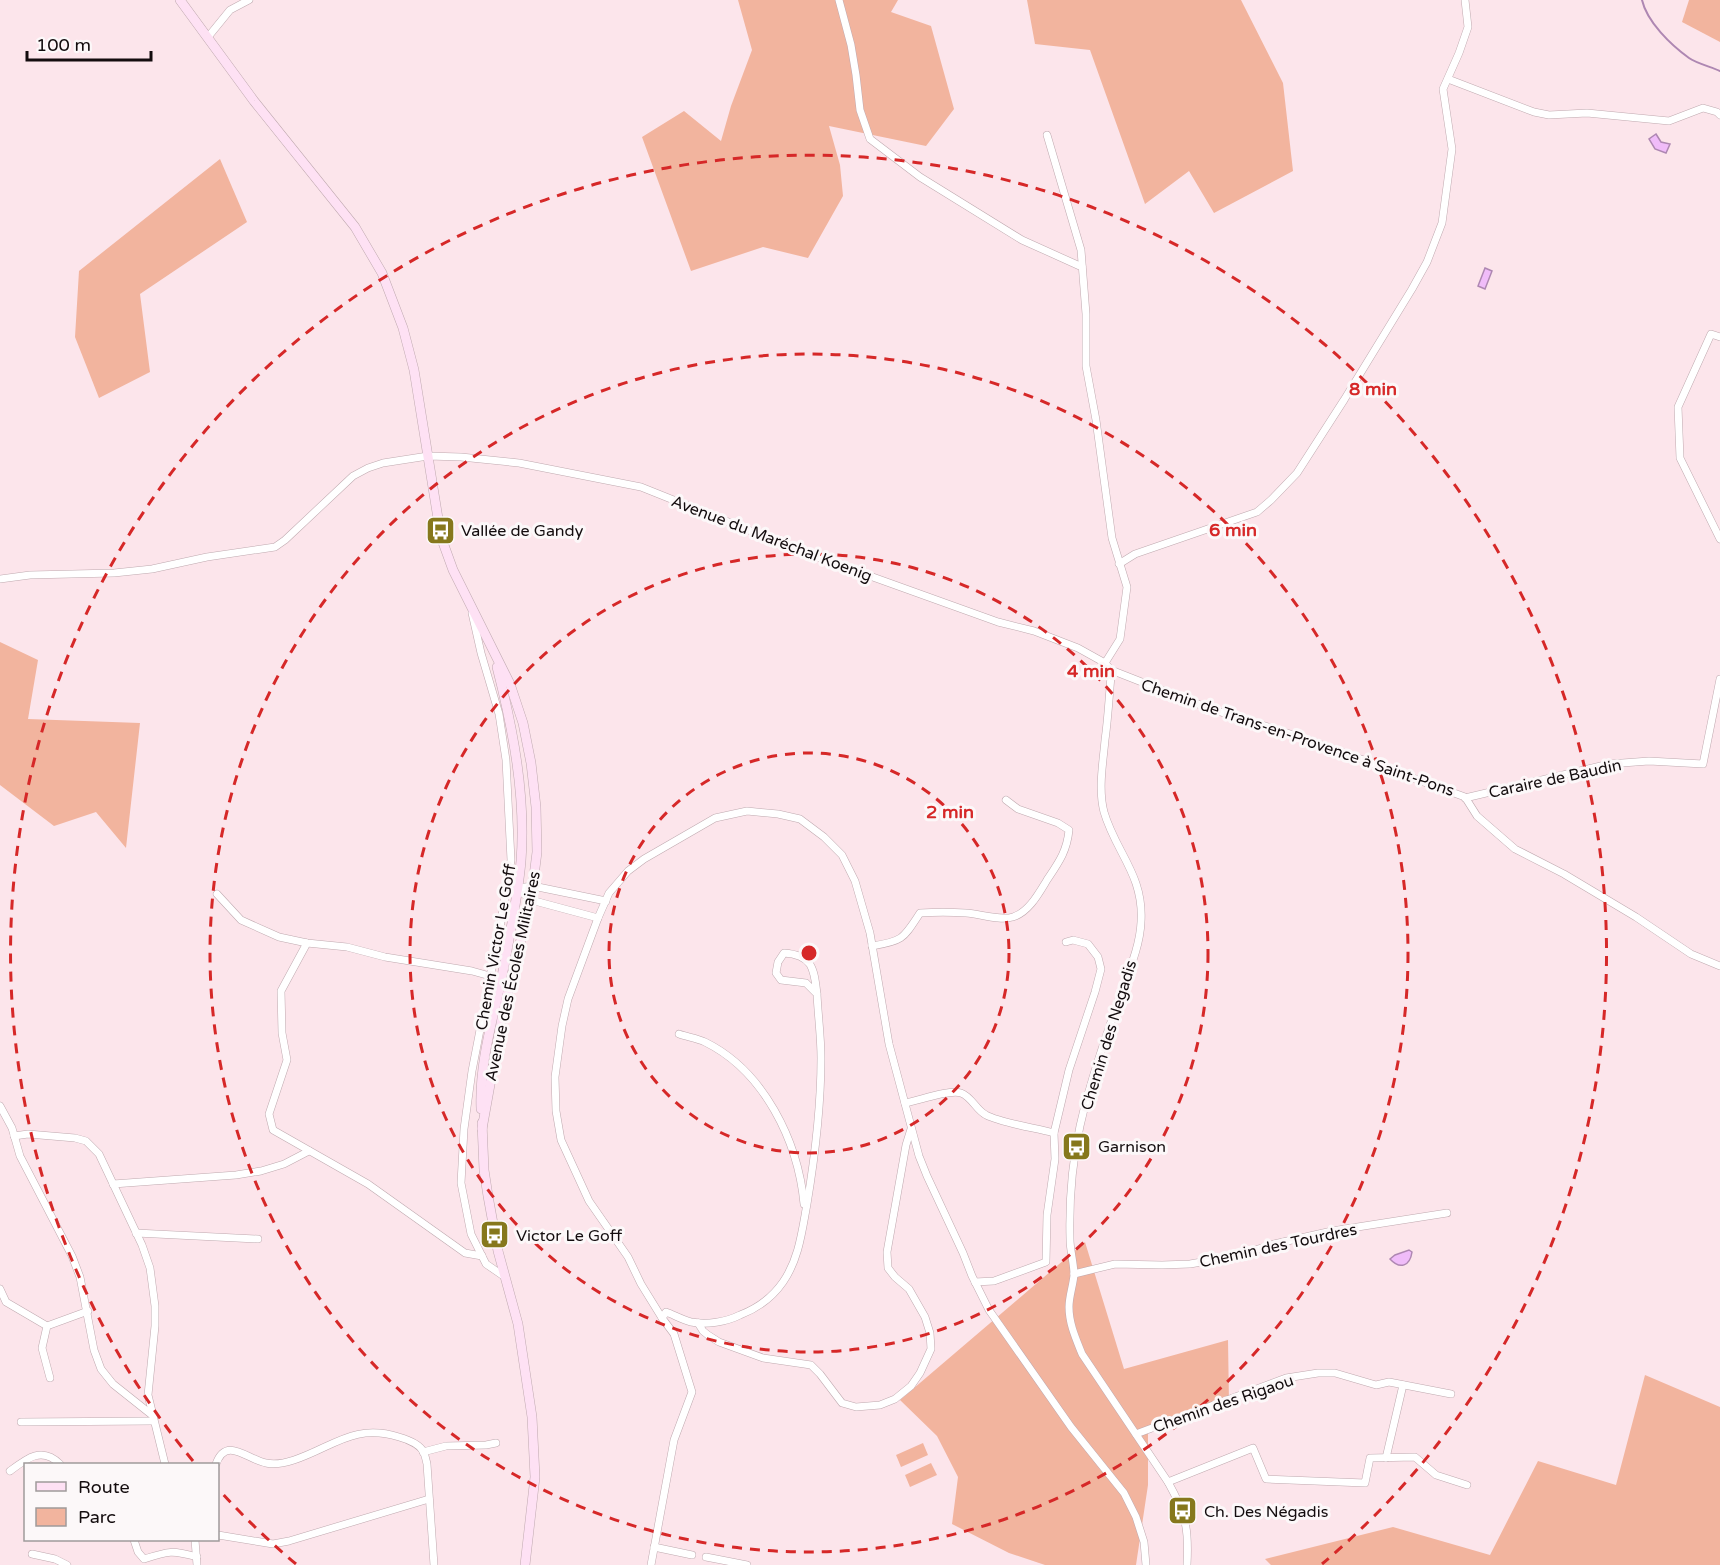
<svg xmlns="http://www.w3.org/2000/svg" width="1720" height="1565" viewBox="0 0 1720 1565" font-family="'Varela Round',sans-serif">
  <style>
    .green { fill: #f2b49e }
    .water { fill: #f0bcf9; stroke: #ae87b2; stroke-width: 1.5 }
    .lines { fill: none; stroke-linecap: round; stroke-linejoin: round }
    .stream { stroke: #ae87b2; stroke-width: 2 }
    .street-casing { stroke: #bfa9af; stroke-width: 8 }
    .secondary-casing { stroke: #bfa9af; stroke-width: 10 }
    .street { stroke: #fff; stroke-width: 7 }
    .secondary { stroke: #fee1f4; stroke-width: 9 }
    .ring { fill: none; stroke: #d62828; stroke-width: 3; stroke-dasharray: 10 8 }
    .labels { text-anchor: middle; stroke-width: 6; stroke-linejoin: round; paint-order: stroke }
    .poi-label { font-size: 16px; fill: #130c0e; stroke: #fcf8f9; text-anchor: start }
    .street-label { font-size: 16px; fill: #130c0e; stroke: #fcf8f9 }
    .centre { fill: #d62828; stroke: #fcf8f9; stroke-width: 3 }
    .ring-label { font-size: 18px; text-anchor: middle; font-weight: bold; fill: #d62828; stroke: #fcf8f9; stroke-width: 6; stroke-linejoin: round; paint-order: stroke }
  </style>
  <rect width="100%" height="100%" fill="#fce5eb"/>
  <g class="green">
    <path d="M 738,0 L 898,0 L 891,12 L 931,26 L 954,109 L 926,146 L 829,126 L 840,165 L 843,196 L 808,258 L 763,247 L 691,271 L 642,137 L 684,111 L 721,141 L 731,106 L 752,50 Z"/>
    <path d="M 1027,0 L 1241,0 L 1283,83 L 1293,171 L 1214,213 L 1189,171 L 1145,204 L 1090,50 L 1035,44 Z"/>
    <path d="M 1689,0 L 1720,0 L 1720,42 L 1682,22 Z"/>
    <path d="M 220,159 L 247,222 L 140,294 L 150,372 L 99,398 L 75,337 L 79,271 Z"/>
    <path d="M 0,642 L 38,660 L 28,719 L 140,723 L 126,848 L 96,812 L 54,826 L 0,785 Z"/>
    <path d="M 1085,1242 L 1124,1369 L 1228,1340 L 1229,1403 L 1148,1433 L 1148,1485 L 1136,1565 L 1045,1565 L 1009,1553 L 952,1524 L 958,1477 L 937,1436 L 900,1400 Z"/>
    <path d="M 1645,1375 L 1720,1407 L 1720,1565 L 1271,1565 L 1265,1559 L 1393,1527 L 1490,1555 L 1538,1461 L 1616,1485 Z"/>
    <path d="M 923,1443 L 928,1455 L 901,1467 L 896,1455 Z"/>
    <path d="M 931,1463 L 937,1475 L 910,1487 L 905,1475 Z"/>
  </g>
  <g class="water">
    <path d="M 1656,134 L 1661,142 L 1670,144 L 1666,153 L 1655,149 L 1649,139 Z"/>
    <path d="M 1485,268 L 1492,271 L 1485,289 L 1478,286 Z"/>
    <path d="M 1409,1250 L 1412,1252 C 1410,1266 1400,1270 1390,1259 L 1395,1255 Z"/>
  </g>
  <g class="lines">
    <path class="stream" d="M 1642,0 C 1647,22 1671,45 1689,58 C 1696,63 1711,67 1720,71"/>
    <defs>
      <g id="street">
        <path d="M 839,0 L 851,45 L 856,75 L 860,110 L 870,139 L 920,177 L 1022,240 L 1082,267"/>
        <path d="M 208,37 L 230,10 L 249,0"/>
        <path d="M 1448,79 L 1534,112 L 1549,115 L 1587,113 L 1669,121 L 1703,108 L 1717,112 L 1720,115"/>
        <path d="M 1047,135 L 1081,250 L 1086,314 L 1086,366 L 1096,420 L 1112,538 L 1127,587 L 1120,639 L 1105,663"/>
        <path d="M 1720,337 L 1711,334 L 1678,407 L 1680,458 L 1720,539"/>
        <path d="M 1119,564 L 1135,554 L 1257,512 L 1271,500 L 1297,473 L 1344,400 L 1412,289 L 1427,262 L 1442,223 L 1452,149 L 1443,89 L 1459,53 L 1468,27 L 1465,0"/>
        <path d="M 0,579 L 30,575 L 114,573 L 152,569 L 207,557 L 275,547 L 285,540 L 353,476 L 368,468 L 383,463 L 428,456 L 461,457 L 519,463 L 641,487 L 806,553 L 998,622 L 1034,631 L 1078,648 L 1105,663 L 1111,670 L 1111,676 C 1109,698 1108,719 1105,740 C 1103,763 1098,789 1104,812 C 1116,853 1144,875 1141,922 C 1140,947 1128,973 1120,996 C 1105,1039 1090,1082 1080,1126 C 1072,1163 1069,1202 1070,1239 C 1070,1251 1074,1263 1074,1275 C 1073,1286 1069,1296 1069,1307 C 1069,1324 1076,1339 1082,1354 L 1168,1482 C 1186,1514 1189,1529 1187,1565"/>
        <path d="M 472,613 L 481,653 L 499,714 L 506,760 L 511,860 L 501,922 L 472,1071 L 464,1129 L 461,1183 L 471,1234 L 486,1264 L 505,1277"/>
        <path d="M 1111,670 L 1208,708 L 1303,738 L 1465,797 L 1477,816 L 1515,849 L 1564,874 L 1636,917 L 1691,954 L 1720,966"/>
        <path d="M 1465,798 L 1609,764 L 1649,761 L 1703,764 L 1720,679"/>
        <path d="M 517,888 L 533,886 L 606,901"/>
        <path d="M 517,888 L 531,900 L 598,918"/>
        <path d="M 217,894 L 241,920 L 279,937 L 307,943 L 347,947 L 385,957 L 472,971 L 490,976"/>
        <path d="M 307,943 L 281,991 L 282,1033 L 287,1060 L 269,1114 L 273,1130 L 368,1184 L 465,1253 L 482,1256"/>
        <path d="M 872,946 C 903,941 903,939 920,913 C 935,912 951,912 966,913 C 981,914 999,921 1013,917 C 1029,912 1039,893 1047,880 C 1059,862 1067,851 1069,830 L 1058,823 L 1018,809 L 1006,800"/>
        <path d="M 679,1034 C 687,1037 697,1038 705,1042 C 764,1071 798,1141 804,1204"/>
        <path d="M 905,1103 C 918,1101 949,1089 961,1093 C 972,1097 976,1110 986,1115 C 1001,1123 1036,1128 1054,1133 L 1069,1070 L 1095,992 L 1101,969 L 1098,957 L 1088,944 L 1073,940 L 1066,942"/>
        <path d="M 0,1106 L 12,1128 L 20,1156 L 72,1256 L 80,1277 L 94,1350 L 101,1369 L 113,1384 L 152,1415"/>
        <path d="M 14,1136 L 28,1134 L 75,1138 L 86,1141 L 99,1154 L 142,1245 L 150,1268 L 155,1306 L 155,1326 L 148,1395 L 165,1464"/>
        <path d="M 113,1184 L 236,1175 L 261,1171 L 284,1164 L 309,1151"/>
        <path d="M 136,1233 L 258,1239"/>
        <path d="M 1074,1274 L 1115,1264 L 1162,1265 L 1190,1264 L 1236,1256 L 1274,1244 L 1332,1231 L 1447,1213"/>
        <path d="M 975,1282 L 994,1281 L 1046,1262 L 1047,1215 L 1055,1159 L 1054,1133"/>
        <path d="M 0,1289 L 6,1302 L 47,1326"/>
        <path d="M 662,1318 L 641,1284 L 628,1257 L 589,1201 L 561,1140 L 556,1111 L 555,1077 L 562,1026 L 568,999 L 598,918 L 609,893 L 628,871 L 644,859 L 715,818 L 747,811 L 778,814 L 800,819 L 824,837 L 842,855 L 855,881 L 870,933 L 889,1044 L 919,1156 L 927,1176 L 963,1253 L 972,1276 L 989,1310 L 1071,1427 L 1124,1493 L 1136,1517 L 1144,1542 L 1146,1565"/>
        <path d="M 698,1323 L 703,1331 L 708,1335 L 719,1342 L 763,1358 L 811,1365 L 820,1374 L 842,1403 L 856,1407 L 880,1405 L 895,1399 L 911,1386 L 920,1373 L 931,1349 L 930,1333 L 925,1317 L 909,1289 L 895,1277 L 888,1268 L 887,1252 L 906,1145 L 911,1129"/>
        <path d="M 50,1378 L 42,1348 L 47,1326 L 88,1311"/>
        <path d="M 21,1422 L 153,1421"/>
        <path d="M 1136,1434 L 1286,1378 L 1318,1373 L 1335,1373 L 1376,1385 L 1389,1382 L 1451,1394"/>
        <path d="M 423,1452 L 446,1446 L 486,1445 L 496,1443"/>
        <path d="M 1386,1458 L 1403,1385"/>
        <path d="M 216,1464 C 226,1435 248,1460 266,1463 C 275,1465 285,1463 294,1460 C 333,1447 354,1423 399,1437 C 406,1439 419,1444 423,1451 C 425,1454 426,1460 427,1464 L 434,1565"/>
        <path d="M 10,1471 C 27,1458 42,1446 60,1464"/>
        <path d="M 1168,1482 L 1253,1448 L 1266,1479 L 1365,1483 L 1370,1458 L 1415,1457 L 1436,1475 L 1467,1485"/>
        <path d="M 218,1535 L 273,1544 L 289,1541 L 429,1499"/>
        <path d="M 134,1540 L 138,1552 L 144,1559 C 169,1551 172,1550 197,1557"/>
        <path d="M 195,1540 L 197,1565"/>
        <path d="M 654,1547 L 692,1555"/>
        <path d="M 32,1554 L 55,1559 L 67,1565"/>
        <path d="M 706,1557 L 747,1565"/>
        <path d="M 651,1565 L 674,1440 L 692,1392 L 674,1334 L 662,1318 L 666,1312 C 674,1315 683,1320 691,1322 C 707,1325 726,1322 740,1315 C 758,1308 772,1298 783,1282 C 799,1259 802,1231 807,1204 C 815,1156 821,1107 821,1058 C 821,1037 818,1015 817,994 C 814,969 813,955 784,953 L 778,962 L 776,973 L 781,980 L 806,983 L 817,994"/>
      </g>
      <g id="secondary">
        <path d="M 180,0 L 254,101 L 355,227 L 382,273 L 403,328 L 414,370 L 441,537 L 453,570 L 510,684 L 523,723 L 531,763 L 536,807 L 537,852 L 531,900 L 504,1007 L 482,1129"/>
        <path d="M 481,1109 C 479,1058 496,1010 505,961 C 511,928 518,895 521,861 C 526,796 513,729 497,667"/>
        <path d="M 482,1123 L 484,1170 L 488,1196 L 498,1251 L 518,1324 L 532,1417 L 535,1477 L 525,1565"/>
      </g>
    </defs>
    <use href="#street" class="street-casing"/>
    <use href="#secondary" class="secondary-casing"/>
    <use href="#street" class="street"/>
    <use href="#secondary" class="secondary"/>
  </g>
  <g class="ring">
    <circle cx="809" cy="953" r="200"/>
    <circle cx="809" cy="953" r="399"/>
    <circle cx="809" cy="953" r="599"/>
    <path d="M296 1564A798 798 0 0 1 221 1492M193 1461A798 798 0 1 1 1322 1564"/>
  </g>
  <defs>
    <symbol id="bus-square" viewBox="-11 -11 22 22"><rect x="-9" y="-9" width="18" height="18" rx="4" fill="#86781c" stroke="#fcf8f9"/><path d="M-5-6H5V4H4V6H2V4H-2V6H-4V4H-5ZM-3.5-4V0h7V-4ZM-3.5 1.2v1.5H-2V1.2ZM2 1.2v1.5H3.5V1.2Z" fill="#fff"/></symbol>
  </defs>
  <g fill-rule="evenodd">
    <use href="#bus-square" x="424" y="514" width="33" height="33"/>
    <use href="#bus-square" x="1060" y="1130" width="33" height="33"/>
    <use href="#bus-square" x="478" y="1218" width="33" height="33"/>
    <use href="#bus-square" x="1166" y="1494" width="33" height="33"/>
  </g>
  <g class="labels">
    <g class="poi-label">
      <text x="461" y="536">Vallée de Gandy</text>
      <text x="1098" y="1152">Garnison</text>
      <text x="516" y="1241">Victor Le Goff</text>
      <text x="1204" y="1517">Ch. Des Négadis</text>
    </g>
    <g class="street-label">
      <text transform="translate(772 538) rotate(21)" y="6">Avenue du Maréchal Koenig</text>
      <text transform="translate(1298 737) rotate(19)" y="6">Chemin de Trans-en-Provence à Saint-Pons</text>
      <text transform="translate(1555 778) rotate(-12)" y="6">Caraire de Baudin</text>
      <text transform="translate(495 947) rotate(-80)" y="6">Chemin Victor Le Goff</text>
      <text transform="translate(512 976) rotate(-78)" y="6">Avenue des Écoles Militaires</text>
      <text transform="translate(1108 1035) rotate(-73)" y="6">Chemin des Negadis</text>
      <text transform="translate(1278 1245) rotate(-12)" y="6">Chemin des Tourdres</text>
      <text transform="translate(1223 1403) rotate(-19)" y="6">Chemin des Rigaou</text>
    </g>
  </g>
  <circle cx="809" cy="953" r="9" class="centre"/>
  <g class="ring-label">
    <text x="1373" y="395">8 min</text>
    <text x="1233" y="536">6 min</text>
    <text x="1091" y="677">4 min</text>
    <text x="950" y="818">2 min</text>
  </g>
  <rect x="24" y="1463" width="195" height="78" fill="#fcf8f9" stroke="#9f9a9b" stroke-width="1.5"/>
  <rect x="36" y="1482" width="30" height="9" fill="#fee1f4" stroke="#9f9a9b" stroke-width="1.5"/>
  <text x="78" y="1493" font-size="18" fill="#130c0e">Route</text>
  <rect x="36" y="1508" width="30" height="18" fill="#f2b49e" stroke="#9f9a9b" stroke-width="1.5"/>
  <text x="78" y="1523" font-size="18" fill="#130c0e">Parc</text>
  <path d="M27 51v9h124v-9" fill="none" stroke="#130c0e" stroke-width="3"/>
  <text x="36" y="51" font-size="18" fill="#130c0e" stroke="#fcf8f9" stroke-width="4.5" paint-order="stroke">100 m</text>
</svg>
